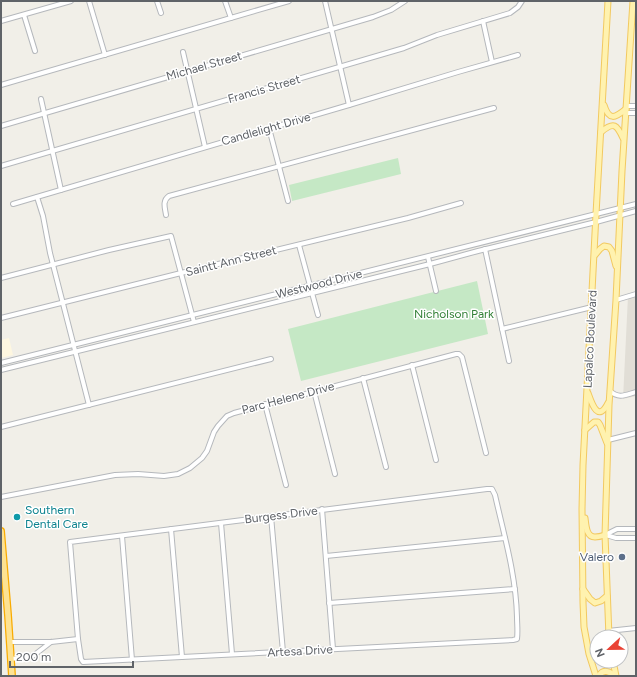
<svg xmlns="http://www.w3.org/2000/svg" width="637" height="677" viewBox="0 0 637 677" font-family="Figtree,sans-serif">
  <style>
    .commercial { fill: #fef7e0 }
    .education { fill: #e1ded6 }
    .green { fill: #c5e8c5 }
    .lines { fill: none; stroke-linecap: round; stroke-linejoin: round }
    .minor-casing { stroke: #b5b8bc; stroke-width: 6 }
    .major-casing { stroke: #f2c960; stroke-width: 7 }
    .highway-casing { stroke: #f9ab00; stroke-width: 8 }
    .minor { stroke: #fff; stroke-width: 4 }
    .major { stroke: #fff2af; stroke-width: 5 }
    .highway { stroke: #fde293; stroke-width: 5.5 }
    .culture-dot { fill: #0f9aa8; stroke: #fff; stroke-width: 1.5 }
    .service-dot { fill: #5c6f8a; stroke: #fff; stroke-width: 1.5 }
    .labels { text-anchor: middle; stroke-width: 3; stroke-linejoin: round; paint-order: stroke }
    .street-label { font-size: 12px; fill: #5f6368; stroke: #fff }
    .park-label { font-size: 12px; fill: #348238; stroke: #fff }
    .culture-label { font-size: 12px; fill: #0d838f; stroke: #fff; text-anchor: start }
    .service-label { font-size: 12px; fill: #4e5e75; stroke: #fff; text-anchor: end }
  </style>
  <rect width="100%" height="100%" fill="#f1efe8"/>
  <path class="commercial" d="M 9,338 L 13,355 L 1,358 L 1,340 Z"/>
  <path class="education" d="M 636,294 L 636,396 L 623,399 L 628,296 Z"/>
  <g class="green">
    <path d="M 398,158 L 401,174 L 292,201 L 289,185 Z"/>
    <path d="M 477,281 L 488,334 L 301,381 L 288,329 Z"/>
  </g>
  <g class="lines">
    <defs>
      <g id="minor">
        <path d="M 89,1 L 105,55"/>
        <path d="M 157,1 L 161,13"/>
        <path d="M 225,1 L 231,18"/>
        <path d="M 325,1 L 349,105"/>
        <path d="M 24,15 L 35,51"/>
        <path d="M 1,21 L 71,1"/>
        <path d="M 483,21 L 492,62"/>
        <path d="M 183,52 L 205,147"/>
        <path d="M 1,85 L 289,1"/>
        <path d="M 41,99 L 61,190"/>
        <path d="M 626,106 L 636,106"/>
        <path d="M 626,113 L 636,113"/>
        <path d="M 1,126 L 373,17 L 391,10 L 405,1"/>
        <path d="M 269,128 L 288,201"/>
        <path d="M 1,166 L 404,48 L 437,35 L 510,13 L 518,7 L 522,1"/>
        <path d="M 37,197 L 43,216 L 50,253 L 89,405"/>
        <path d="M 13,204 L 349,105 L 458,72 L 518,55"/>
        <path d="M 166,215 C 165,208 162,201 169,196 L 494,108"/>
        <path d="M 299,245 L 318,315"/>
        <path d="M 485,249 L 509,361"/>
        <path d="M 428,257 L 436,291"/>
        <path d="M 1,278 L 109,250 L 171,236 L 194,322"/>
        <path d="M 616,300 L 636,294"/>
        <path d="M 1,318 L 181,273 L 408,218 L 461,203"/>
        <path d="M 502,329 L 592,307"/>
        <path d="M 1,363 L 636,204"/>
        <path d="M 412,365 L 436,460"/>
        <path d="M 1,370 L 430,264 L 478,251 L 596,222 L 636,211"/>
        <path d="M 363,378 L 386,467"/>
        <path d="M 314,391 L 335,474"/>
        <path d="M 610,391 C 619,399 625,395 636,392"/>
        <path d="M 265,404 L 286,485"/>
        <path d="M 1,427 L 271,359"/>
        <path d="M 608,440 L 636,433"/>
        <path d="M 487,489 L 492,489 L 495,495 C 504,535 516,575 517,617 C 517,624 518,631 517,639 L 513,640 L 83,662 L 81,659 L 78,639 L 70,542 Z"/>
        <path d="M 1,497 L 115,475 L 138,474 L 164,476 L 178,474 L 190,468 L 202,458 L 207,451 L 214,432 L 218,426 L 227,416 L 234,413 L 456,354 L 459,354 L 462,357 L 486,453"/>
        <path d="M 322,509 L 333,649"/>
        <path d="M 271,516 L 283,652"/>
        <path d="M 221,523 L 232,654"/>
        <path d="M 171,529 L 182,657"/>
        <path d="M 605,535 L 617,529 L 636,529"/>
        <path d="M 606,535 L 616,538 L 636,538"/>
        <path d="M 122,536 L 132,660"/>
        <path d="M 326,556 L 505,538"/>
        <path d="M 329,603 L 515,589"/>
        <path d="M 608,631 L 636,628"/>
        <path d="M 10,642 L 51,642 L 78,639"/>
        <path d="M 11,659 L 33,656 L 51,642"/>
      </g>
      <g id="major">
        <path d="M 604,105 C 609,121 615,118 626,109"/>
        <path d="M 601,132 C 614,121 617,125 623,138"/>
        <path d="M 595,255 L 600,249 L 604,246 L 609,247 L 612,251 L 616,266"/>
        <path d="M 588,393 C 592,404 598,423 608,403"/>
        <path d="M 585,430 L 594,422 L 598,422 L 600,425 L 607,443"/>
        <path d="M 585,518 C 586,525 586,537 595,537 C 598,537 602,536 605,535"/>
        <path d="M 583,589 L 590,599 L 595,603 L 601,601 L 607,596"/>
        <path d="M 609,637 L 605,535 L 609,405 L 616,300 L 622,171 L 633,1"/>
        <path d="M 613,661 L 616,676"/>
        <path d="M 596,676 L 589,654 L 584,627 L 583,602 L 582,509 L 583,465 L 596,214 L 608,1"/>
        <path d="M 599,676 C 603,668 610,672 615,676"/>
      </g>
      <path id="highway" d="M 1,531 L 8,615 L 12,676"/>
    </defs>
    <use href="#minor" class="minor-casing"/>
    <use href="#major" class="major-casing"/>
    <use href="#highway" class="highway-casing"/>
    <use href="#minor" class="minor"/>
    <use href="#major" class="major"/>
    <use href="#highway" class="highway"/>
  </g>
  <circle class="culture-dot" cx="17" cy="517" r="4"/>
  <circle class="service-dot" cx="622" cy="557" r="4"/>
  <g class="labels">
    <g class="street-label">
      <text transform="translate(204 66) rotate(-16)" y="4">Michael Street</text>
      <text transform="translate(264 89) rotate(-16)" y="4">Francis Street</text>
      <text transform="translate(266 129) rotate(-16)" y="4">Candlelight Drive</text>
      <text transform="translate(231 261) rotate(-14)" y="4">Saintt Ann Street</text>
      <text transform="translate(319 284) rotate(-14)" y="4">Westwood Drive</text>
      <text transform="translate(590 339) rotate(-87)" y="4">Lapalco Boulevard</text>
      <text transform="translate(288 398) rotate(-15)" y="4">Parc Helene Drive</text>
      <text transform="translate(281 515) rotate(-7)" y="4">Burgess Drive</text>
      <text transform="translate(300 651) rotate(-3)" y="4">Artesa Drive</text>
    </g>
    <g class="park-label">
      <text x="454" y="318">Nicholson Park</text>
    </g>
    <g class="culture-label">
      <text x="25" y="514">Southern<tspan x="25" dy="14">Dental Care</tspan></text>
    </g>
    <g class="service-label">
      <text x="614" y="561">Valero</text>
    </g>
  </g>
  <rect width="637" height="677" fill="none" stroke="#5f6368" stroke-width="4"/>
  <g transform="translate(609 649) rotate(248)"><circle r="19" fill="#ffffff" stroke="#bfc1c3"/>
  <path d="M0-3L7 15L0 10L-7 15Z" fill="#ea4335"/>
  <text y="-6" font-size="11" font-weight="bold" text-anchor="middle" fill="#5f6368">N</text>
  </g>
  <path d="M10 661v6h123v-6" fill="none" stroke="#5f6368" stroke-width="2"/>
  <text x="16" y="661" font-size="12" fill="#5f6368" stroke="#ffffff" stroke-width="3" paint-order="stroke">200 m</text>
</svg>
